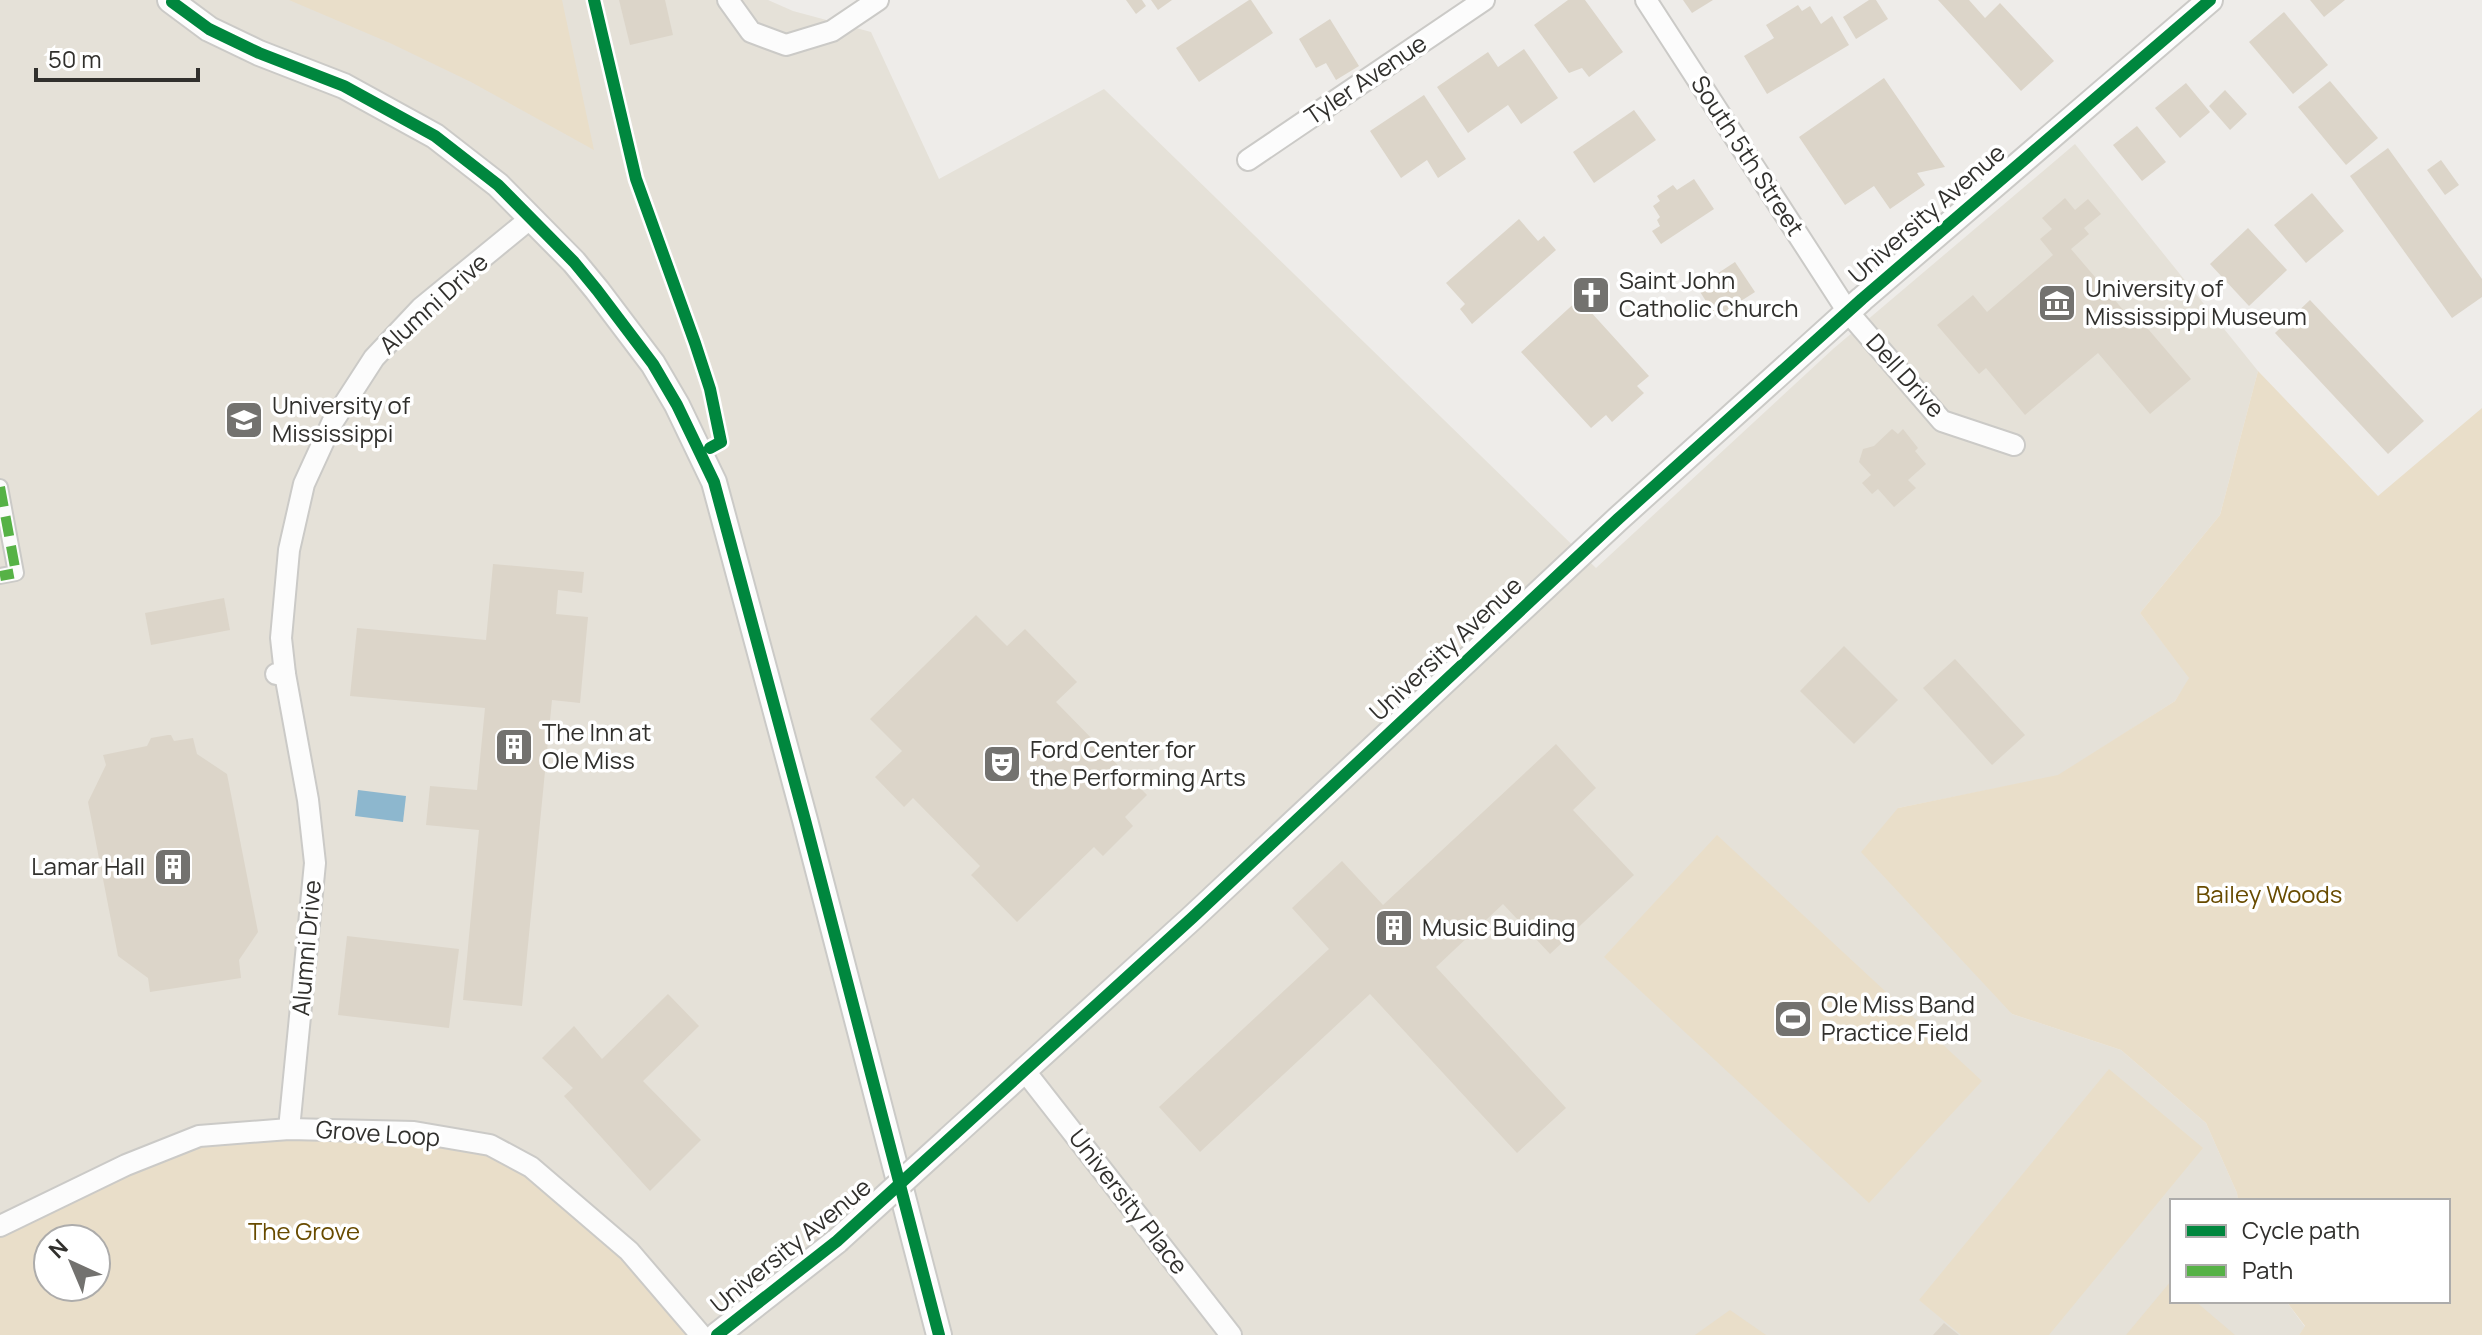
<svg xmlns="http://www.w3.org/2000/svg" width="2482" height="1335" viewBox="0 0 2482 1335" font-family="Manrope,sans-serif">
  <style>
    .built { fill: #e5e1d8; fill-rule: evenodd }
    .green { fill: #e9dec9; fill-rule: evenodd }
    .water { fill: #8db7ce }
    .building { fill: #dcd5c9 }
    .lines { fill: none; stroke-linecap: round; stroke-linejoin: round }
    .pedestrian-casing { stroke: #cbcac7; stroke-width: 18 }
    .minor-casing { stroke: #cbcac7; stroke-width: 24 }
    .tertiary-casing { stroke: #cbcac7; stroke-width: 28 }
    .pedestrian { stroke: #fcfcfc; stroke-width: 14 }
    .minor { stroke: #fcfcfc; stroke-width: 20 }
    .tertiary { stroke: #fcfcfc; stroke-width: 24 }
    .tertiary-bridge-casing { stroke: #cbcac7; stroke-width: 28; stroke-linecap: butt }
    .tertiary-bridge { stroke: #fcfcfc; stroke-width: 24 }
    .quiet { stroke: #56b246; stroke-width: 10; stroke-dasharray: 20 10; stroke-linecap: butt }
    .cycleway-casing { stroke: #fff; stroke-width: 17 }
    .cycleway { stroke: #00873e; stroke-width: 12 }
    .labels { text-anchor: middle; stroke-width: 7; stroke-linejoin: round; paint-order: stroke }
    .street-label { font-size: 24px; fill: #31302d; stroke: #fff }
    .poi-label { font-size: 24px; fill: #31302d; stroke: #fff; text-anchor: start }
    .park-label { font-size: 24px; fill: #684b00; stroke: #fff }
  </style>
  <rect width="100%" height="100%" fill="#eeece9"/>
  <path class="built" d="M 0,0 L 768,0 L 793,11 L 871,32 L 939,179 L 1104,89 L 1596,568 L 1833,349 L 2075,144 L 2258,371 L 2220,515 L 2140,613 L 2190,678 L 2175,701 L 2058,776 L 1898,808 L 2012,1014 L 2121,1050 L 2206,1123 L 2237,1193 L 2238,1201 L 2172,1201 L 2172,1301 L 2286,1301 L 2305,1327 L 2299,1335 L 0,1335 ZM 48,1239 L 96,1239 L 96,1287 L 48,1287 Z"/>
  <g class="green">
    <path d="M 289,0 L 562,0 L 594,150 L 471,82 L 390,43 Z"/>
    <path d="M 2258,371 L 2378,496 L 2482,408 L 2482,1335 L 2299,1335 L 2305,1326 L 2286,1301 L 2448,1301 L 2448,1201 L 2238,1201 L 2237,1193 L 2206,1123 L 2121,1050 L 2012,1014 L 1861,852 L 1898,808 L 2058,775 L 2175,701 L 2189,678 L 2140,613 L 2220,515 Z"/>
    <path d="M 1717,835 L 1982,1081 L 1869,1203 L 1604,957 Z"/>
    <path d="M 2109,1069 L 2203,1148 L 2049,1335 L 1961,1335 L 1919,1300 Z"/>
    <path d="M 414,1132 L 531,1167 L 701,1335 L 0,1335 L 0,1226 L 199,1136 ZM 48,1239 L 96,1239 L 96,1287 L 48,1287 Z"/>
    <path d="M 2171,1281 L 2172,1301 L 2195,1301 L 2235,1335 L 2126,1335 Z"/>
    <path d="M 1730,1310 L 1766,1335 L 1695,1335 Z"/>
  </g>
  <path class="water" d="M 358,790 L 406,796 L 403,822 L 355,816 Z"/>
  <g class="building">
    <path d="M 619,0 L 665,0 L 673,35 L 630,45 Z"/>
    <path d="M 1126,0 L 1142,0 L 1146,6 L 1136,14 Z"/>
    <path d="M 1151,0 L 1172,0 L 1158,10 Z"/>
    <path d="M 1249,0 L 1251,0 L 1273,33 L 1199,82 L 1176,48 Z"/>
    <path d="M 1568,0 L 1585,0 L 1623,52 L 1589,77 L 1582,68 L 1569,73 L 1534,25 Z"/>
    <path d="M 1683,0 L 1713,0 L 1692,13 Z"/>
    <path d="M 1869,0 L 1876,0 L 1888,19 L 1856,39 L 1843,17 Z"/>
    <path d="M 1938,0 L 1969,0 L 1985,18 L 2000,3 L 2054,61 L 2021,91 Z"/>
    <path d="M 2310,0 L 2345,0 L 2324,17 Z"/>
    <path d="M 1798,5 L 1802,11 L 1810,6 L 1821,24 L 1832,16 L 1849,45 L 1767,94 L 1744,56 L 1774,38 L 1766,25 Z"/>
    <path d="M 2284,12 L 2328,65 L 2293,94 L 2249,42 Z"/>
    <path d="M 1330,19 L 1359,66 L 1336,80 L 1326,63 L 1316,68 L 1299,39 Z"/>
    <path d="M 1524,49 L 1558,98 L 1521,124 L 1508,105 L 1468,133 L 1437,87 L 1488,52 L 1498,67 Z"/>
    <path d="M 1884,78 L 1945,167 L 1917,173 L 1925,185 L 1890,209 L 1874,186 L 1845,205 L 1799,137 Z"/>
    <path d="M 2330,81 L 2378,138 L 2346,165 L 2298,107 Z"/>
    <path d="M 2186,83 L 2210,112 L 2180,138 L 2155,108 Z"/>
    <path d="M 2225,90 L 2247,114 L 2230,130 L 2209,106 Z"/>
    <path d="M 1424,95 L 1466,159 L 1438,178 L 1427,160 L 1401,178 L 1370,131 Z"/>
    <path d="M 1634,110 L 1656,140 L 1594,183 L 1573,152 Z"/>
    <path d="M 2137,126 L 2166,162 L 2142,181 L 2113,145 Z"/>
    <path d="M 2388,148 L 2482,279 L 2482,297 L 2452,318 L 2350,176 Z"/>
    <path d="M 2441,160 L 2459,185 L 2445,195 L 2427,170 Z"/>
    <path d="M 1694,179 L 1714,209 L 1661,244 L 1652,231 L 1660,226 L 1657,220 L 1660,217 L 1653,206 L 1660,201 L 1657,196 L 1673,185 L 1677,190 Z"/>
    <path d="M 2312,193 L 2344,231 L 2306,263 L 2274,225 Z"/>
    <path d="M 2065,198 L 2075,210 L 2088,199 L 2101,214 L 2084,228 L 2089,234 L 2071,249 L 2131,319 L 2136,315 L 2191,379 L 2150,414 L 2098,353 L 2025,415 L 1986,368 L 1979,374 L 1937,325 L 1973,295 L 1987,312 L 2053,255 L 2040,239 L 2052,229 L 2042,218 Z"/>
    <path d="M 1519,219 L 1538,241 L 1544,236 L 1556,250 L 1472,324 L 1460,309 L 1465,304 L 1446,283 Z"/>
    <path d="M 2248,228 L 2287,270 L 2249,306 L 2210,264 Z"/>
    <path d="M 1735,262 L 1755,292 L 1716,317 L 1697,287 Z"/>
    <path d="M 1579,299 L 1649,376 L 1637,386 L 1644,393 L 1612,422 L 1606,415 L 1591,428 L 1521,352 Z"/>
    <path d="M 2310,300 L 2424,421 L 2388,454 L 2275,333 Z"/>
    <path d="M 1892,429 L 1898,434 L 1903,429 L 1918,448 L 1915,451 L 1926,464 L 1908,480 L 1916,488 L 1894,507 L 1878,489 L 1872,494 L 1862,483 L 1871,475 L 1859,462 L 1863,449 L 1874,446 Z"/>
    <path d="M 493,564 L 584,572 L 582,593 L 558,590 L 556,614 L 588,617 L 580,703 L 552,700 L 522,1006 L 463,1000 L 479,830 L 426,825 L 430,786 L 477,790 L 485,708 L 350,696 L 357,628 L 486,640 Z"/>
    <path d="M 224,598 L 230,630 L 151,645 L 145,613 Z"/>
    <path d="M 976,615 L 1007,646 L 1025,629 L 1077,682 L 1056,702 L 1147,795 L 1125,817 L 1133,826 L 1103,856 L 1094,847 L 1017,922 L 971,875 L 980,866 L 913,798 L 904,807 L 875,777 L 902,751 L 870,719 Z"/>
    <path d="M 1844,646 L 1898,700 L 1854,744 L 1800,691 Z"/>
    <path d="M 1955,659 L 2025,735 L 1992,765 L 1923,688 Z"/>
    <path d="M 168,735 L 171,735 L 174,741 L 193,738 L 197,754 L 227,774 L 258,932 L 239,960 L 241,978 L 150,992 L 148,978 L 118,956 L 88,802 L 106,765 L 103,755 L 147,746 L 151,738 Z"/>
    <path d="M 1556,744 L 1596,788 L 1573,810 L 1634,875 L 1550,954 L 1503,904 L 1436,967 L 1566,1108 L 1517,1153 L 1370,994 L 1200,1152 L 1159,1107 L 1329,949 L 1292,908 L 1342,861 L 1383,905 Z"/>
    <path d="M 347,936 L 459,949 L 449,1028 L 338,1015 Z"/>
    <path d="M 668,994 L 699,1026 L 643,1081 L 701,1140 L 650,1191 L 564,1096 L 573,1088 L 542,1058 L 574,1026 L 602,1059 Z"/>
    <path d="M 1944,1323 L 1959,1335 L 1933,1335 Z"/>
  </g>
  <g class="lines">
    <defs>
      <path id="pedestrian" d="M 0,487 L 16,573 L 0,576"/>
      <g id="minor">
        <path d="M 728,0 L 751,32 L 786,45 L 832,31 L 878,0"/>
        <path d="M 1646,0 L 1848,312 L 1942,421 L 2014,445"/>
        <path d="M 1248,160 L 1484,0"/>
        <path d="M 276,674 L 285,674 L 281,638 L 289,550 L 304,484 L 332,423 L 374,358 L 421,308 L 531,218"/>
        <path d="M 285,674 L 308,800 L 315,863 L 289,1129"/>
        <path d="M 1024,1070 L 1231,1335"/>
        <path d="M 0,1226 L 126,1165 L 199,1136 L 289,1129 L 414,1132 L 490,1145 L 531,1167 L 629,1251 L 701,1335"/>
      </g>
      <g id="tertiary">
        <path d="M 170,0 L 209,29 L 259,53 L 344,86 L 435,136 L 498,185 L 574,262 L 597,290 L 653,364 L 677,405 L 714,482 L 805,820 L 939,1335"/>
        <path d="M 949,1139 L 1192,918 L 1618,519 L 1862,299 L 2210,0"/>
        <path d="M 717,1335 L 837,1241"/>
      </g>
    </defs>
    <use href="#pedestrian" class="pedestrian-casing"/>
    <use href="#minor" class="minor-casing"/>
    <use href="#tertiary" class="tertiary-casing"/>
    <use href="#pedestrian" class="pedestrian"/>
    <use href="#minor" class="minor"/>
    <use href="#tertiary" class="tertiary"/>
    <defs>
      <path id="tertiary-bridge" d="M 837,1241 L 949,1139"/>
    </defs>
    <use href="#tertiary-bridge" class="tertiary-bridge-casing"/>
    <use href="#tertiary-bridge" class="tertiary-bridge"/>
    <path class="quiet" d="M 0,487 L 16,573 L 0,576"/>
    <defs>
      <g id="cycleway">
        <path d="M 594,0 L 636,179 L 695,343 L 710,389 L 721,442 L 710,448"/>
        <path d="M 172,2 L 209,29 L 259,53 L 344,86 L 435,136 L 498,185 L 574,262 L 597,290 L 653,364 L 677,405 L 714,482 L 805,820 L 939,1335"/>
        <path d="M 717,1335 L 837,1241 L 1192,918 L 1618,519 L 1862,299 L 2210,0"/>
      </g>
    </defs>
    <use href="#cycleway" class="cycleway-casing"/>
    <use href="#cycleway" class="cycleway"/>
  </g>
  <defs>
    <symbol id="church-square" viewBox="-11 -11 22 22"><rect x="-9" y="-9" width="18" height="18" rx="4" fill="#73726f" stroke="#fff"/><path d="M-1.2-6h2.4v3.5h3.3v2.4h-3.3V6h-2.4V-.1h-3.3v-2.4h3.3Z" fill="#fff"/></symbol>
    <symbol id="museum-square" viewBox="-11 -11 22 22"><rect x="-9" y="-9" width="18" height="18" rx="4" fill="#73726f" stroke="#fff"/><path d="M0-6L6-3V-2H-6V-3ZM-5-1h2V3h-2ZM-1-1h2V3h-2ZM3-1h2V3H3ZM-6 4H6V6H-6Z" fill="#fff"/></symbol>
    <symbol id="university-square" viewBox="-11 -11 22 22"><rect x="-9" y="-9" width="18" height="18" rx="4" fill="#73726f" stroke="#fff"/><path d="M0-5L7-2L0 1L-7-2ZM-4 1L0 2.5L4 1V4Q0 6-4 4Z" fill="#fff"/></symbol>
    <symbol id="building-square" viewBox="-11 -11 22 22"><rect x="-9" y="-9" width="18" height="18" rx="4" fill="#73726f" stroke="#fff"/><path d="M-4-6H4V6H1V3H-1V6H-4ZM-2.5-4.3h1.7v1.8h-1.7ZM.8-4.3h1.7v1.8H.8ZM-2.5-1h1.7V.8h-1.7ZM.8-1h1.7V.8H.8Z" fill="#fff"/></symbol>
    <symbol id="theatre-square" viewBox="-11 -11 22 22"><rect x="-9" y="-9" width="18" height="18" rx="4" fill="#73726f" stroke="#fff"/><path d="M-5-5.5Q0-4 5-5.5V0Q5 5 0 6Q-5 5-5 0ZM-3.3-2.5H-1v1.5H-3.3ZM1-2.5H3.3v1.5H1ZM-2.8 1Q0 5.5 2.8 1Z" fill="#fff"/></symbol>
    <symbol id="stadium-square" viewBox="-11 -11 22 22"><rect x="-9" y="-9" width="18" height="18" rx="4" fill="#73726f" stroke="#fff"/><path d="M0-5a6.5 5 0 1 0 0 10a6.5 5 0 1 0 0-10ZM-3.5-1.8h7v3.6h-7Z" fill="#fff"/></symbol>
  </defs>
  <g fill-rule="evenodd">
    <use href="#church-square" x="1569" y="273" width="44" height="44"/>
    <use href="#museum-square" x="2035" y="281" width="44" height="44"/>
    <use href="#university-square" x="222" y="398" width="44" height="44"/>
    <use href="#building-square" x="492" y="725" width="44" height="44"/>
    <use href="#theatre-square" x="980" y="742" width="44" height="44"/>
    <use href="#building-square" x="151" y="845" width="44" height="44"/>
    <use href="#building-square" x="1372" y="906" width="44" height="44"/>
    <use href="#stadium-square" x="1771" y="997" width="44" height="44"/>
  </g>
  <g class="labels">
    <g class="street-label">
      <text transform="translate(1366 80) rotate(-34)" y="8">Tyler Avenue</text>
      <text transform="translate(1747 156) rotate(57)" y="8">South 5th Street</text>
      <text transform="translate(1927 214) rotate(-41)" y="8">University Avenue</text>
      <text transform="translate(434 304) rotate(-42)" y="8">Alumni Drive</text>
      <text transform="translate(1905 376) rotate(48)" y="8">Dell Drive</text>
      <text transform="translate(1446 649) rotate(-43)" y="8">University Avenue</text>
      <text transform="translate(307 948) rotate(-85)" y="8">Alumni Drive</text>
      <text transform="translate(378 1134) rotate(4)" y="8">Grove Loop</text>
      <text transform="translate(1128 1202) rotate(52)" y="8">University Place</text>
      <text transform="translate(791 1246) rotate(-39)" y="8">University Avenue</text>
    </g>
    <g class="poi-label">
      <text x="1619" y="289">Saint John<tspan x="1619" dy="28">Catholic Church</tspan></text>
      <text x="2085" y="297">University of<tspan x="2085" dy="28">Mississippi Museum</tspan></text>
      <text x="272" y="414">University of<tspan x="272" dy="28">Mississippi</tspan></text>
      <text x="542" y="741">The Inn at<tspan x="542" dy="28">Ole Miss</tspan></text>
      <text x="1030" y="758">Ford Center for<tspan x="1030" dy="28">the Performing Arts</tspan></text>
      <text x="145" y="875" text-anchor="end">Lamar Hall</text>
      <text x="1422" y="936">Music Buiding</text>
      <text x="1821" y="1013">Ole Miss Band<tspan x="1821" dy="28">Practice Field</tspan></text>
    </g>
    <g class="park-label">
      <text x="2269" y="903">Bailey Woods</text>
      <text x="304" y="1240">The Grove</text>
    </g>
  </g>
  <rect x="2170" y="1199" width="280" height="104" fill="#ffffff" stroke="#adacab" stroke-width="2"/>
  <rect x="2186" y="1225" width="40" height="12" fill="#00873e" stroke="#adacab" stroke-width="2"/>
  <text x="2242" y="1239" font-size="24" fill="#31302d">Cycle path</text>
  <rect x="2186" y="1265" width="40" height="12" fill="#56b246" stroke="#adacab" stroke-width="2"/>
  <text x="2242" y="1279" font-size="24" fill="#31302d">Path</text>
  <g transform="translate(72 1263) rotate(316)"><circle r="38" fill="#ffffff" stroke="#adacab" stroke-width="2"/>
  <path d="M0-6L14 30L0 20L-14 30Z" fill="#73726f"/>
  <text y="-12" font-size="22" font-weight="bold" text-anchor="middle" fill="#31302d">N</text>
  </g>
  <path d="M36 68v12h162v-12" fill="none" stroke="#31302d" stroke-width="4"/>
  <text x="48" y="68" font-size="24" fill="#31302d" stroke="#ffffff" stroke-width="6" paint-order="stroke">50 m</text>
</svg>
